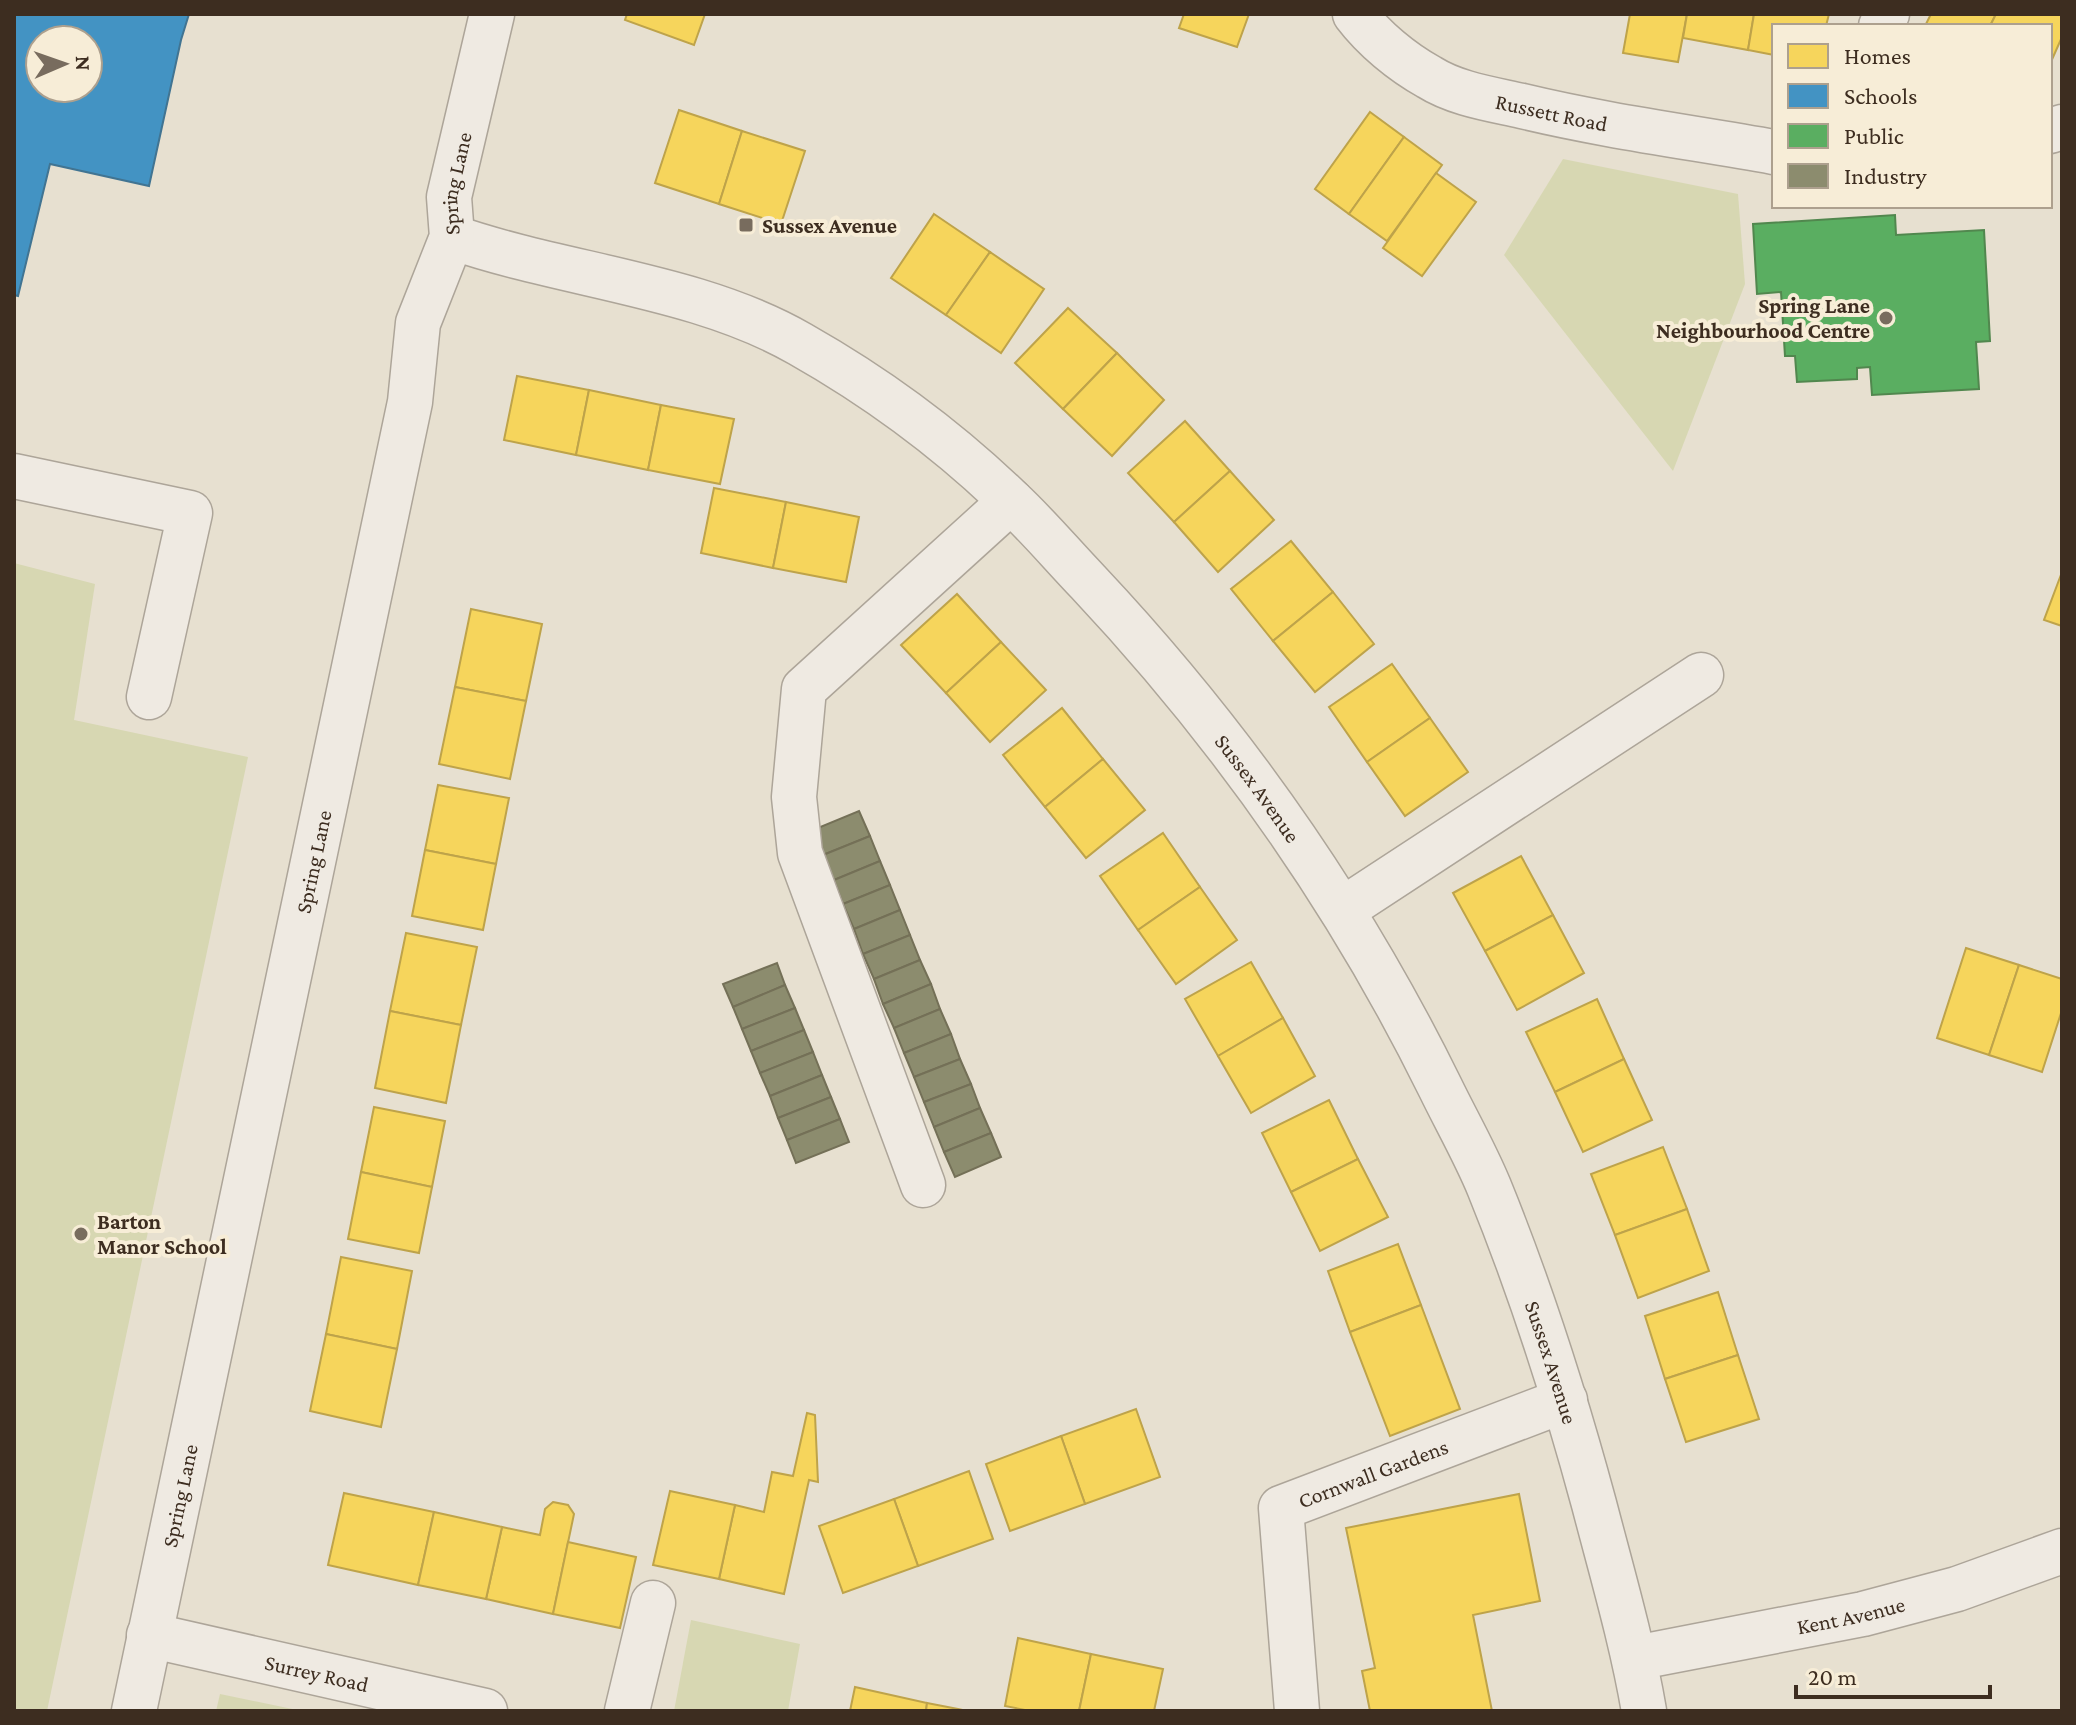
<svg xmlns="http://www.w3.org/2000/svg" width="2076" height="1725" viewBox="0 0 2076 1725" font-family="'Crimson Pro',serif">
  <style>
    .green { fill: #d7d7b2 }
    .homes { fill: #f6d55c; stroke: #bea34a; stroke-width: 2 }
    .schools { fill: #4393c3; stroke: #417492; stroke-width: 2; fill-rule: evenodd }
    .public { fill: #5aae61; stroke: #51874e; stroke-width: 2 }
    .industry { fill: #8c8c6e; stroke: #747057; stroke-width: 2 }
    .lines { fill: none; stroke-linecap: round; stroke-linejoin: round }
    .minor-casing { stroke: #ada599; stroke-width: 47 }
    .minor { stroke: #efeae2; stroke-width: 44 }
    .poi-dot { fill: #786c5e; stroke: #f7edd7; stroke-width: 3 }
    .labels { text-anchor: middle; stroke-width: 8; stroke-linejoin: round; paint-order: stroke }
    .street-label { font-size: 22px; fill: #3d2d20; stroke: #f7edd7 }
    .poi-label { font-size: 22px; font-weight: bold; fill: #3d2d20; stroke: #f7edd7; text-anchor: start }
  </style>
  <rect width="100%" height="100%" fill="#e7e0d0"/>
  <g class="green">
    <path d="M 1563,159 L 1738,194 L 1745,284 L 1673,471 L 1504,255 Z"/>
    <path d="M 14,563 L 95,584 L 74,720 L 248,757 L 47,1711 L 14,1711 Z"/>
    <path d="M 691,1620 L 800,1644 L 788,1711 L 674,1711 Z"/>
    <path d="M 220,1694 L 302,1711 L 216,1711 Z"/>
  </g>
  <g class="homes">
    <path d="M 627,14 L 705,14 L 694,45 L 625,20 Z"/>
    <path d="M 1184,14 L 1249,14 L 1237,47 L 1179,28 Z"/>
    <path d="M 1630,14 L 1687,14 L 1678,62 L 1623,53 Z"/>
    <path d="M 1687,14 L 1754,14 L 1748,50 L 1683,38 Z"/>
    <path d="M 1754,14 L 1829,14 L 1826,26 L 1774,26 L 1774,55 L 1748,50 Z"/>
    <path d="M 1931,14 L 1996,14 L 1990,26 L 1925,26 Z"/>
    <path d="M 1996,14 L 2062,14 L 2062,37 L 2050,64 L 2050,26 L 1990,26 Z"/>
    <path d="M 679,110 L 742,131 L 719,204 L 655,183 Z"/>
    <path d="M 1370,112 L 1404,137 L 1349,214 L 1315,189 Z"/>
    <path d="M 742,131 L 805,151 L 781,224 L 719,204 Z"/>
    <path d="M 1404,137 L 1442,165 L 1387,241 L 1349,214 Z"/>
    <path d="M 1436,173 L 1476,202 L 1422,276 L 1383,248 Z"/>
    <path d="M 934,214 L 990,252 L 946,315 L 891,278 Z"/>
    <path d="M 990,252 L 1044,289 L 1001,353 L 946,315 Z"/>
    <path d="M 1068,308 L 1117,353 L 1063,409 L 1015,363 Z"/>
    <path d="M 1117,353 L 1164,400 L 1112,456 L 1063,409 Z"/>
    <path d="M 517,376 L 589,390 L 576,455 L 504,440 Z"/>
    <path d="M 589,390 L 661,405 L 648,470 L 576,455 Z"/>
    <path d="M 661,405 L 734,419 L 720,484 L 648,470 Z"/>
    <path d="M 1185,421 L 1230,471 L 1174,522 L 1128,473 Z"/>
    <path d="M 1230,471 L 1274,520 L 1218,572 L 1174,522 Z"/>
    <path d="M 714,488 L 786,502 L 773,568 L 701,553 Z"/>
    <path d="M 786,502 L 859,517 L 846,582 L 773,568 Z"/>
    <path d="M 1291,541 L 1333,592 L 1273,641 L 1231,589 Z"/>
    <path d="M 2062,572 L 2062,626 L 2044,620 Z"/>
    <path d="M 1333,592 L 1374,644 L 1315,692 L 1273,641 Z"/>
    <path d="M 957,594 L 1001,642 L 946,693 L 901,645 Z"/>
    <path d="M 471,609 L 542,624 L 526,701 L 455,687 Z"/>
    <path d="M 1001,642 L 1046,690 L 990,742 L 946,693 Z"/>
    <path d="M 1392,664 L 1430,718 L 1367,762 L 1329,707 Z"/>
    <path d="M 455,687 L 526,701 L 510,779 L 439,764 Z"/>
    <path d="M 1062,708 L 1103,759 L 1045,807 L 1003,755 Z"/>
    <path d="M 1430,718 L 1468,772 L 1405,816 L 1367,762 Z"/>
    <path d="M 1103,759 L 1145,810 L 1086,858 L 1045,807 Z"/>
    <path d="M 438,785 L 509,798 L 496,864 L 425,850 Z"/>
    <path d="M 1163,833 L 1200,887 L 1138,930 L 1100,876 Z"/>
    <path d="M 425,850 L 496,864 L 483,930 L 412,916 Z"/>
    <path d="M 1521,856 L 1553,915 L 1485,951 L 1453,893 Z"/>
    <path d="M 1200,887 L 1237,940 L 1176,984 L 1138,930 Z"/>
    <path d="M 1553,915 L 1584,973 L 1517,1010 L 1485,951 Z"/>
    <path d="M 406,933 L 477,947 L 461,1025 L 390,1011 Z"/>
    <path d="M 1966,948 L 2019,965 L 1989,1055 L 1937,1038 Z"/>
    <path d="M 1251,962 L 1283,1018 L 1218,1056 L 1185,999 Z"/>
    <path d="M 2019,965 L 2062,979 L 2062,1010 L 2042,1072 L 1989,1055 Z"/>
    <path d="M 1597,999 L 1624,1059 L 1555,1092 L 1526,1032 Z"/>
    <path d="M 390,1011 L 461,1025 L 446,1103 L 375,1088 Z"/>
    <path d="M 1283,1018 L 1315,1076 L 1251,1113 L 1218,1056 Z"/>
    <path d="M 1624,1059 L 1652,1120 L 1583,1152 L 1555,1092 Z"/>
    <path d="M 1329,1100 L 1358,1159 L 1291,1192 L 1262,1133 Z"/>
    <path d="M 374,1107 L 445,1121 L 432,1187 L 361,1172 Z"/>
    <path d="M 1663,1147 L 1687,1209 L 1615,1235 L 1591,1174 Z"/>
    <path d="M 1358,1159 L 1388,1217 L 1320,1251 L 1291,1192 Z"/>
    <path d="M 361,1172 L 432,1187 L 419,1253 L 348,1239 Z"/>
    <path d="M 1687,1209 L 1709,1271 L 1638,1298 L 1615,1235 Z"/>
    <path d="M 1398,1244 L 1421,1305 L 1350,1332 L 1328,1271 Z"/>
    <path d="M 341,1257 L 412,1271 L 397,1349 L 326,1334 Z"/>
    <path d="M 1718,1292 L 1738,1355 L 1665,1379 L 1645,1316 Z"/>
    <path d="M 1421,1305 L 1460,1409 L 1390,1436 L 1350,1332 Z"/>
    <path d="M 326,1334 L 397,1349 L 381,1427 L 310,1411 Z"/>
    <path d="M 1738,1355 L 1759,1419 L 1686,1442 L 1665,1379 Z"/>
    <path d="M 1136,1409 L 1160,1477 L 1085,1504 L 1061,1436 Z"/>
    <path d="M 807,1413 L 815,1415 L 818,1482 L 809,1480 L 784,1594 L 719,1579 L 735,1505 L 764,1512 L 772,1472 L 793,1476 Z"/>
    <path d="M 1061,1436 L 1085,1504 L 1010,1531 L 986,1464 Z"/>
    <path d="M 969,1471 L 993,1539 L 918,1566 L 894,1499 Z"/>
    <path d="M 670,1491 L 735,1505 L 719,1579 L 653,1565 Z"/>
    <path d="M 344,1493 L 434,1512 L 418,1585 L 328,1565 Z"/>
    <path d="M 1519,1494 L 1540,1601 L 1473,1615 L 1492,1711 L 1370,1711 L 1362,1671 L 1375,1668 L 1346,1528 Z"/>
    <path d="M 894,1499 L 918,1566 L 843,1593 L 819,1526 Z"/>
    <path d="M 553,1502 L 568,1505 L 574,1514 L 553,1614 L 486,1599 L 502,1527 L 540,1535 L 545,1509 Z"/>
    <path d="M 434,1512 L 502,1527 L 486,1599 L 418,1585 Z"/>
    <path d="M 568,1542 L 636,1557 L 620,1628 L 553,1614 Z"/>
    <path d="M 1018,1638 L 1091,1654 L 1079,1711 L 1030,1711 L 1005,1706 Z"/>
    <path d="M 1091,1654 L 1163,1669 L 1154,1711 L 1079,1711 Z"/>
    <path d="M 855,1687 L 927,1703 L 926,1711 L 850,1711 Z"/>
    <path d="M 927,1703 L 958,1709 L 967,1711 L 926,1711 Z"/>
  </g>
  <path class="schools" d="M 14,14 L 189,14 L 181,40 L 149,186 L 50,164 L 18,296 L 14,295 ZM 40,40 L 88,40 L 88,88 L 40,88 Z"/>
  <path class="public" d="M 1895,215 L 1896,235 L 1984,230 L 1990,341 L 1976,342 L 1979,389 L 1872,395 L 1870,367 L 1857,368 L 1857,379 L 1797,382 L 1795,356 L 1785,356 L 1781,292 L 1757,294 L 1753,224 Z"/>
  <g class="industry">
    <path d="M 859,811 L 870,836 L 823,855 L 813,830 Z"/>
    <path d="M 870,836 L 880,861 L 834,880 L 823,855 Z"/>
    <path d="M 880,861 L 890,885 L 843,904 L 834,880 Z"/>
    <path d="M 890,885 L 900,910 L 854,929 L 843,904 Z"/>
    <path d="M 900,910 L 910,935 L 863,954 L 854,929 Z"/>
    <path d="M 910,935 L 920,960 L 874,979 L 863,954 Z"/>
    <path d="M 920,960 L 931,984 L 883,1004 L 874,979 Z"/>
    <path d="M 777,963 L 785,985 L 733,1007 L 723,984 Z"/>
    <path d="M 931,984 L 940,1009 L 894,1028 L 883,1004 Z"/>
    <path d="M 785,985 L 795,1008 L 742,1029 L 733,1007 Z"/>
    <path d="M 795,1008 L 804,1030 L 751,1051 L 742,1029 Z"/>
    <path d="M 940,1009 L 951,1034 L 904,1053 L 894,1028 Z"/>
    <path d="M 804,1030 L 813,1052 L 760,1073 L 751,1051 Z"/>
    <path d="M 951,1034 L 960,1059 L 914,1077 L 904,1053 Z"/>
    <path d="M 813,1052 L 822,1075 L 770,1096 L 760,1073 Z"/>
    <path d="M 960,1059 L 971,1084 L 924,1102 L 914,1077 Z"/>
    <path d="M 822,1075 L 831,1097 L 778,1118 L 770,1096 Z"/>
    <path d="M 971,1084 L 980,1108 L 934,1127 L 924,1102 Z"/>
    <path d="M 831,1097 L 840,1119 L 787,1140 L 778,1118 Z"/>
    <path d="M 980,1108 L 991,1133 L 944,1152 L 934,1127 Z"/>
    <path d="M 840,1119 L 849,1142 L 796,1163 L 787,1140 Z"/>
    <path d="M 991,1133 L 1001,1157 L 955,1177 L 944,1152 Z"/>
  </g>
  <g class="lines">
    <defs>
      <g id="minor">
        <path id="s1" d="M 1355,14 C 1374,39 1402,62 1429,77 C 1456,94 1491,99 1522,106 C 1605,126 1690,137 1774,152"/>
        <path d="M 1881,26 L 1887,14"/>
        <path d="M 2050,131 L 2062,127"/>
        <path id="s2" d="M 452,237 C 564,276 698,285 800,344 C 876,387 948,440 1011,501 C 1038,526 1062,555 1088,582 C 1229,732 1349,902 1440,1087 C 1456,1120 1475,1153 1489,1187 C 1531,1290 1565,1397 1594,1504 C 1612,1573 1632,1641 1644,1711"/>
        <path d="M 14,476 L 190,513 L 149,697"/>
        <path d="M 1342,910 L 1701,675"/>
        <path d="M 923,1185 L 800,853 L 794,797 L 804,689 L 1011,501"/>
        <path id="s3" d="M 149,1635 L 485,1711"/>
        <path id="s4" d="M 1635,1658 L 1863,1614 L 1957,1589 L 2062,1551"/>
        <path id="s5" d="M 134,1711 L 410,402 L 418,323 L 452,237 L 449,197 L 492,14"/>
        <path d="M 627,1711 L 653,1603"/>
        <path id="s6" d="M 1297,1711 L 1281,1508 L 1565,1400"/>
      </g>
    </defs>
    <use href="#minor" class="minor-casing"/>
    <use href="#minor" class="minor"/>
  </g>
  <g class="poi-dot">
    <rect x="738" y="217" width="16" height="16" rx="4"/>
    <circle cx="1886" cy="318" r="8"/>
    <circle cx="81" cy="1234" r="8"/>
  </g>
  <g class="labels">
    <g class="street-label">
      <text dy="8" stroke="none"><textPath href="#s1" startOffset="226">Russett Road</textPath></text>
      <text dy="8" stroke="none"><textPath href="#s5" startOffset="1564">Spring Lane</textPath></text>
      <text dy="8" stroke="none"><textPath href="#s2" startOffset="1008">Sussex Avenue</textPath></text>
      <text dy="8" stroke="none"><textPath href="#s5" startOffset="868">Spring Lane</textPath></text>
      <text dy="8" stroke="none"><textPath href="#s2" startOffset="1656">Sussex Avenue</textPath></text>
      <text dy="8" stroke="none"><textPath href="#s6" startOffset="302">Cornwall Gardens</textPath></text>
      <text dy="8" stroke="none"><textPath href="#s5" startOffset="220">Spring Lane</textPath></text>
      <text dy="8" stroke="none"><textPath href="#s4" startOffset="220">Kent Avenue</textPath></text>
      <text dy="8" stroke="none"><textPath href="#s3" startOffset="172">Surrey Road</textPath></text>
    </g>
    <g class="poi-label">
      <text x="762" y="233">Sussex Avenue</text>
      <text x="1870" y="313" text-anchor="end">Spring Lane<tspan x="1870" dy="25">Neighbourhood Centre</tspan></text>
      <text x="97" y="1229">Barton<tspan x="97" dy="25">Manor School</tspan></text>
    </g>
  </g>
  <rect width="2076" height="1725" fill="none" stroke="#3d2d20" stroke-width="32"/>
  <rect x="1772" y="24" width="280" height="184" fill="#f7edd7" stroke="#ada08e" stroke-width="2"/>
  <rect x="1788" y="44" width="40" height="24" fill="#f6d55c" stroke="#ada08e" stroke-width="2"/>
  <text x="1844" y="64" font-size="24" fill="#3d2d20">Homes</text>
  <rect x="1788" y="84" width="40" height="24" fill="#4393c3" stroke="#ada08e" stroke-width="2"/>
  <text x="1844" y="104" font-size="24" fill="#3d2d20">Schools</text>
  <rect x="1788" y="124" width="40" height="24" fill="#5aae61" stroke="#ada08e" stroke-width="2"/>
  <text x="1844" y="144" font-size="24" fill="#3d2d20">Public</text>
  <rect x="1788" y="164" width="40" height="24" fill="#8c8c6e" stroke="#ada08e" stroke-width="2"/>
  <text x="1844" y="184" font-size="24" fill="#3d2d20">Industry</text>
  <g transform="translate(64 64) rotate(88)"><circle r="38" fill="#f7edd7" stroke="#ada08e" stroke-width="2"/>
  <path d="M0-6L14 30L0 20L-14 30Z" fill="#786c5e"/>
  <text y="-12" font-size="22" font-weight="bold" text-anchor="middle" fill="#3d2d20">N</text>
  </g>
  <path d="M1796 1685v12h194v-12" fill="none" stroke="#3d2d20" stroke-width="4"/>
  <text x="1808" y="1685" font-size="24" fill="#3d2d20" stroke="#f7edd7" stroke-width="6" paint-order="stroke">20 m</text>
</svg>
